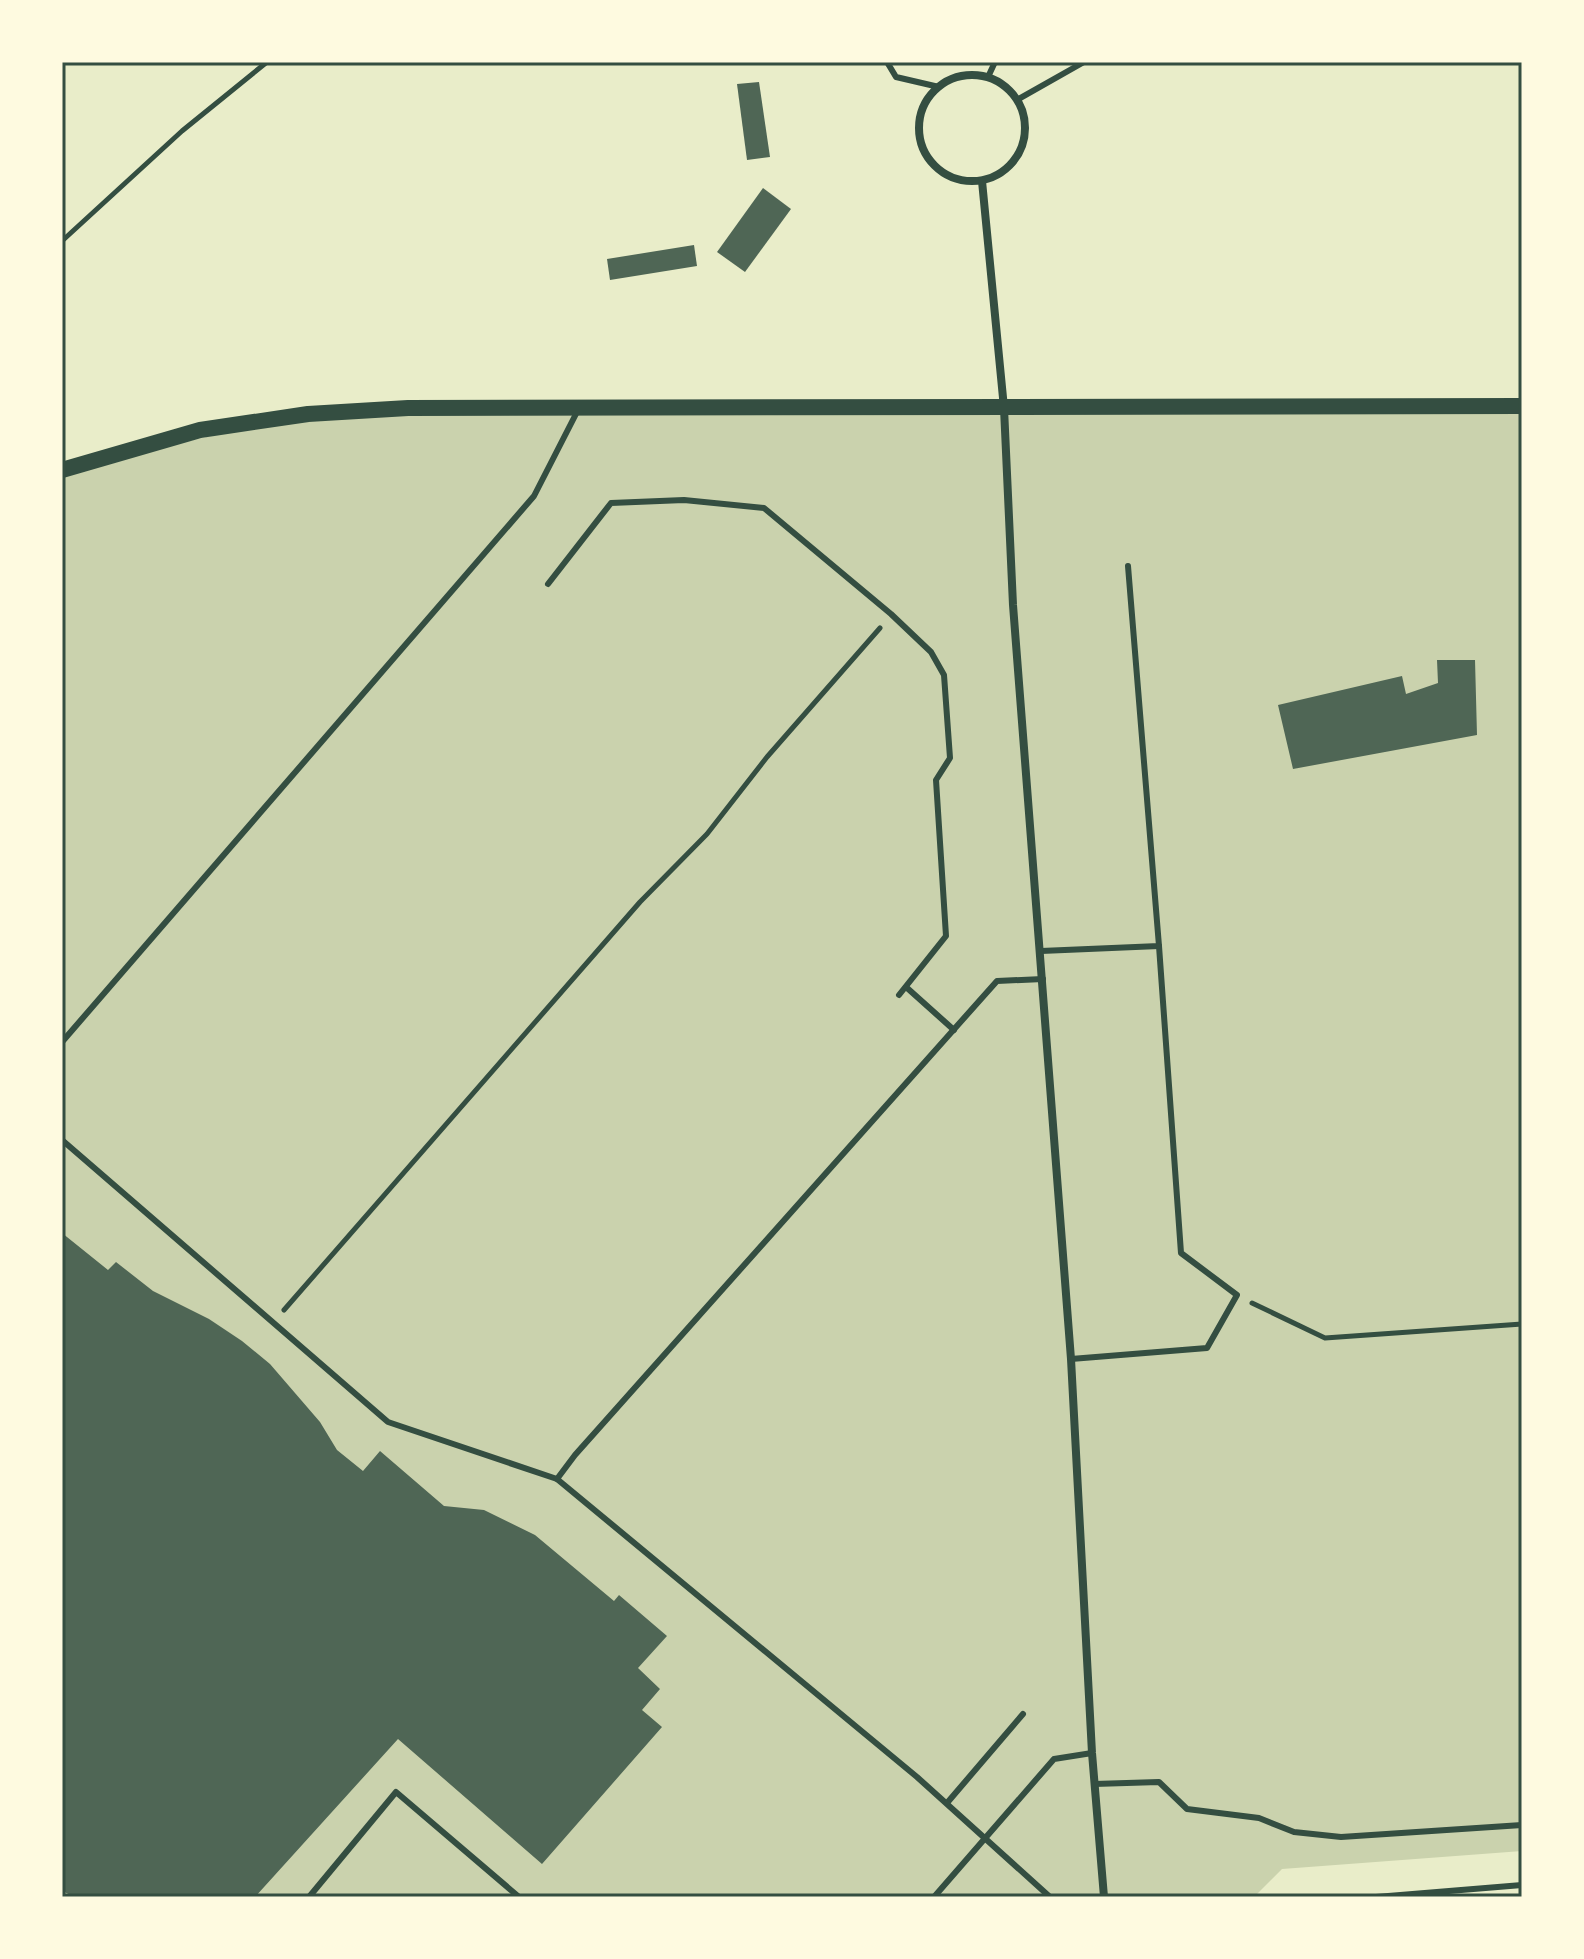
<svg xmlns="http://www.w3.org/2000/svg" width="1584" height="1959" viewBox="0 0 1584 1959" font-family="Arial,sans-serif">
  <style>
    .green { fill: #cad2ad }
    .building { fill: #4f6655 }
    .lines { fill: none; stroke-linecap: round; stroke-linejoin: round }
    .path { stroke: #344e41; stroke-width: 5 }
    .service { stroke: #344e41; stroke-width: 6 }
    .minor { stroke: #344e41; stroke-width: 8 }
    .secondary { stroke: #344e41; stroke-width: 16 }
    .neatline { fill: none; stroke: #344e41; stroke-width: 3 }
  </style>
  <rect width="100%" height="100%" fill="#e9edc9"/>
  <path class="green" d="M 1522,406 L 1522,1851 L 1282,1869 L 1254,1897 L 62,1897 L 62,470 L 308,414 Z"/>
  <g class="building">
    <path d="M 759,82 L 770,157 L 747,160 L 737,84 Z"/>
    <path d="M 763,188 L 791,209 L 745,272 L 717,252 Z"/>
    <path d="M 694,245 L 697,266 L 610,280 L 607,259 Z"/>
    <path d="M 1437,660 L 1475,660 L 1477,735 L 1293,769 L 1278,705 L 1402,676 L 1406,694 L 1438,683 Z"/>
    <path d="M 62,1233 L 108,1270 L 116,1262 L 153,1291 L 209,1319 L 242,1341 L 270,1364 L 320,1422 L 337,1450 L 363,1471 L 380,1451 L 444,1506 L 484,1510 L 535,1535 L 614,1601 L 619,1595 L 667,1636 L 638,1668 L 660,1689 L 642,1710 L 662,1727 L 542,1864 L 398,1739 L 255,1897 L 75,1897 L 62,1891 Z"/>
  </g>
  <g class="lines">
    <g class="path">
      <path d="M 62,241 L 182,131 L 267,62"/>
      <path d="M 1252,1303 L 1325,1338 L 1522,1324"/>
      <path d="M 284,1310 L 640,902 L 707,834 L 767,757 L 880,628"/>
    </g>
    <g class="service">
      <path d="M 887,62 L 896,77 L 939,87"/>
      <path d="M 988,77 L 995,62"/>
      <path d="M 1017,100 L 1084,62"/>
      <path d="M 548,584 L 611,503 L 684,500 L 764,508 L 891,614 L 931,652 L 944,675 L 950,758 L 936,780 L 946,936 L 899,995"/>
      <path d="M 1041,951 L 1159,946 L 1128,566"/>
      <path d="M 906,987 L 954,1030"/>
      <path d="M 62,1042 L 534,496 L 579,408"/>
      <path d="M 62,1140 L 388,1422 L 557,1479 L 917,1777 L 1050,1897"/>
      <path d="M 1071,1359 L 1207,1348 L 1237,1295 L 1181,1253 L 1159,946"/>
      <path d="M 557,1479 L 575,1455 L 997,981 L 1043,979"/>
      <path d="M 1094,1784 L 1159,1782 L 1187,1809 L 1259,1818 L 1294,1832 L 1341,1837 L 1522,1825"/>
      <path d="M 947,1803 L 1023,1714"/>
      <path d="M 309,1897 L 396,1792 L 519,1897"/>
      <path d="M 934,1897 L 1054,1759 L 1092,1753"/>
      <path d="M 1376,1897 L 1522,1885"/>
    </g>
    <g class="minor">
      <circle cx="972" cy="128" r="53"/>
      <path d="M 982,181 L 1004,408 L 1013,605 L 1071,1359 L 1092,1753 L 1104,1897"/>
    </g>
    <path class="secondary" d="M 62,470 L 200,430 L 308,414 L 408,408 L 1522,406"/>
  </g>
  <rect width="1584" height="1959" fill="none" stroke="#fefae0" stroke-width="128"/>
  <rect x="64" y="64" width="1456" height="1831" class="neatline"/>
</svg>
